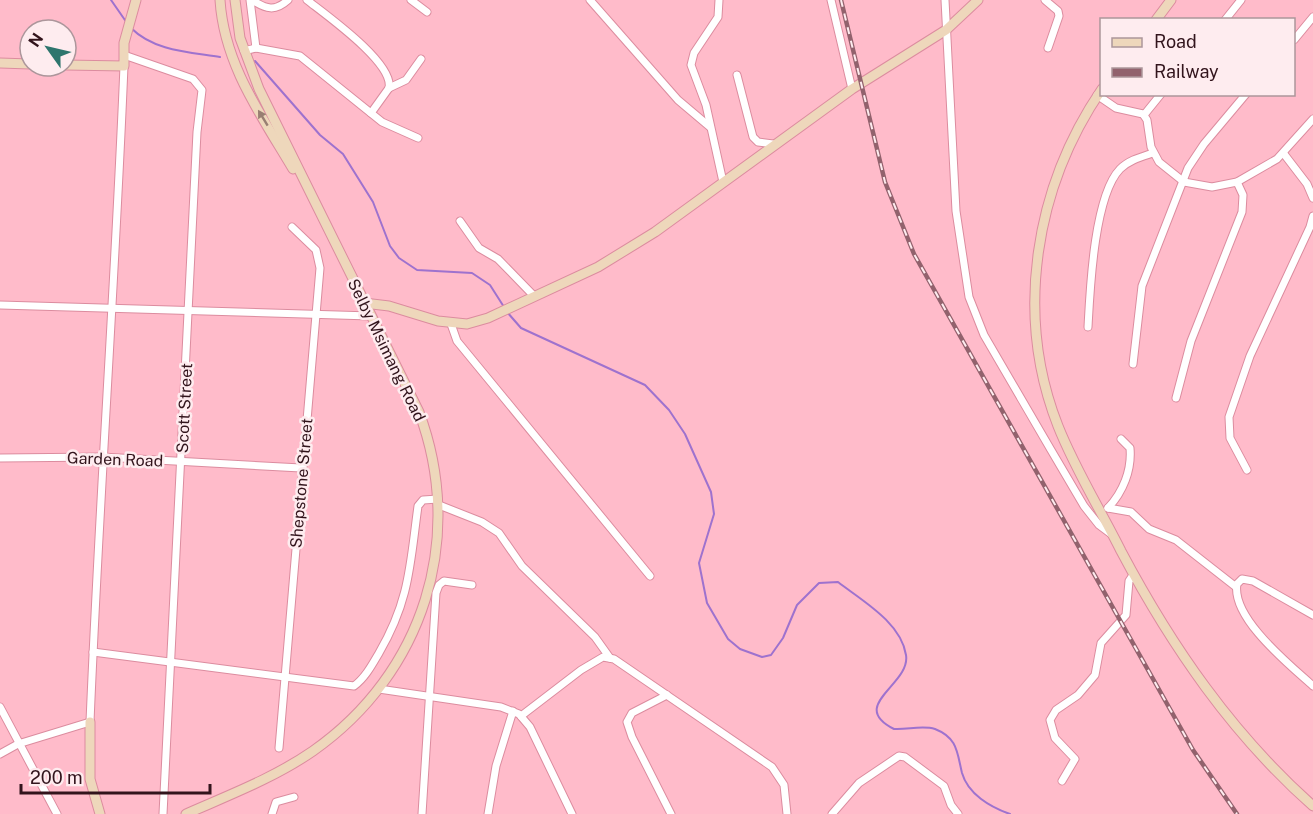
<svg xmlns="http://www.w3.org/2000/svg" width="1313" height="814" viewBox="0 0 1313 814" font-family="'Public Sans',sans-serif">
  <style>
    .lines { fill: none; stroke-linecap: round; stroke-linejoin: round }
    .stream { stroke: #9e72ce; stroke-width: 2 }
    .street-casing { stroke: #dc8c9f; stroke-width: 9 }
    .secondary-casing { stroke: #dc8c9f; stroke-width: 11 }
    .street { stroke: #fff; stroke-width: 7 }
    .secondary { stroke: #eed7bb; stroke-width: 9 }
    .rail-casing { stroke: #92626d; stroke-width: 4.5 }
    .rail { stroke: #feecef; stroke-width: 2; stroke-dasharray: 7; stroke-linecap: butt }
    .oneway { fill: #997f73 }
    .labels { text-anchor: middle; stroke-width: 5; stroke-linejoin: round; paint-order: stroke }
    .street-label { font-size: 16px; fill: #32141c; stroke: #feecef }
  </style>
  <rect width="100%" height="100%" fill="#ffbbca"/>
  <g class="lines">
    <g class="stream">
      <path d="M 111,0 L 127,23"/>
      <path d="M 131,28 C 154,51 189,52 220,57"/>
      <path d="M 255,61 L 320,135 L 343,154 L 373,202 L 390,246 L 399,258 L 417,270 L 472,273 L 490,285 L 504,307"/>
      <path d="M 507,312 L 521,328 L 645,385 L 669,410 L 685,434 L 711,492 L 714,514 L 699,563 L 707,603 L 728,639 L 740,649 L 762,657 L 771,655 L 783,638 L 797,605 L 819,583 L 838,582 C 861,600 901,622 906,655 C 911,685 847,705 894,729 C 907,730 922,725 935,729 C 958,738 957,753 962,773 C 968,794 990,807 1010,814"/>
    </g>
    <defs>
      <g id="street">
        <path d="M 250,0 L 256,48"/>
        <path d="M 252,0 C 266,9 275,12 288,0"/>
        <path d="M 307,0 C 326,15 394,63 389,88 L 371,113"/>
        <path d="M 411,0 L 427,12"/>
        <path d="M 590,0 L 678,100 L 710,127"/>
        <path d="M 719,0 L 718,17 L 694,53 L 691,65 L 706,105 L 723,182"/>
        <path d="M 831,0 L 852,89"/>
        <path d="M 945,0 L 956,211 L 969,297 L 984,335 L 1051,450 L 1084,506 L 1099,525 L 1111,534"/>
        <path d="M 1045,0 L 1058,11 L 1059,16 L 1048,48"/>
        <path d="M 1225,20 L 1241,0"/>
        <path d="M 1294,40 L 1313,17"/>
        <path d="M 244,51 L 256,48 L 300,56 L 382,122 L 418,138"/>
        <path d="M 124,55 L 193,79 L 202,90 L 197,132 L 163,814"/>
        <path d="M 737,75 L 753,137 L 758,142 L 773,144"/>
        <path d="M 389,88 L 406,80 L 421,59"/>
        <path d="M 1097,95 L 1116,108 L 1143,114 L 1147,120 L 1151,147 L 1159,162 L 1184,182 L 1212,187 L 1237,182 L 1277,159 L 1313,119"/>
        <path d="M 1144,115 L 1161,94"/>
        <path d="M 1284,154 L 1307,184 L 1313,198"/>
        <path d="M 460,221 L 479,248 L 498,259 L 534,296"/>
        <path d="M 0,305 L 371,316"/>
        <path d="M 451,324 L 457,341 L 650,576"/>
        <path d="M 1088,327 C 1090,290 1094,196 1120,169 C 1129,160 1141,157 1153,153"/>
        <path d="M 1133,364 L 1142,286 L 1188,168 L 1204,144 L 1246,94"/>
        <path d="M 1176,398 L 1191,341 L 1242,212 L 1243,195 L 1237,182"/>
        <path d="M 0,458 L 102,457 L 301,468"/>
        <path d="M 1247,470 L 1230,438 L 1229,417 L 1250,356 L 1310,227 L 1313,216"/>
        <path d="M 439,505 L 482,522 L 499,533 L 522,566 L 595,637 L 610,658"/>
        <path d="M 1108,508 L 1131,512 L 1149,529 L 1176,540 L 1236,587"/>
        <path d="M 1108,508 C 1123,492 1132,470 1130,448 L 1121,439"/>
        <path d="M 1313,615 L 1253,581 L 1242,579 L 1237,584 C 1231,618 1290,665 1313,686"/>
        <path d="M 93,652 L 354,686 C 365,678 372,665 379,653 C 410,600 410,564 418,506 L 423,500 L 438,499"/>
        <path d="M 379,689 L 501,707 L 519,714 L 530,727 L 572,814"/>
        <path d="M 667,695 L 632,713 L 627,722 L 632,737 L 671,814"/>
        <path d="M 0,707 L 57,814"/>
        <path d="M 521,716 L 581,670 L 603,657 L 614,659 L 772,767 L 784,785 L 787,814"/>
        <path d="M 279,748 L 320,268 L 316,250 L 292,227"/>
        <path d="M 0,754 L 18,744 L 90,722 C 99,503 115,285 124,66"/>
        <path d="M 1062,781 L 1075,759 L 1055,738 L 1050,720 L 1056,710 L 1078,695 L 1095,675 L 1101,643 L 1126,615 L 1129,581 L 1133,575"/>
        <path d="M 272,814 L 276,802 L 294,797"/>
        <path d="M 422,814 L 436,593 L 439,585 L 444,581 L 472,585"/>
        <path d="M 488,814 L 496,766 L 513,711"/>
        <path d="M 832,814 L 859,783 L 899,756 L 905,757 L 944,786 L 951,805 L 958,814"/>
      </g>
      <g id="secondary">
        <path d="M 220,0 C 224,64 261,115 293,169"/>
        <path d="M 1156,20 L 1171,0"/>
        <path d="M 0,63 L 30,64"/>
        <path d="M 66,65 L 124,66 L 124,43 L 136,0"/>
        <path d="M 1102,89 C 1035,187 1014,314 1058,426 C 1075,469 1100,509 1121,551 C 1172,647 1232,734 1313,806"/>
        <path d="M 364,303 L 389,306 L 438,321 L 467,324 L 488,318 L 598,267 L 655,232 L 852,89 L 946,30 L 978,0"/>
        <path d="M 90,722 L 90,779 L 100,814"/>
        <path d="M 186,814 C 229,795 274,778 313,751 C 424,673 466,538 419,412 L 259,89 L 240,38 L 235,0"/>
      </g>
    </defs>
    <use href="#street" class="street-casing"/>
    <use href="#secondary" class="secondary-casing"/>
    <use href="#street" class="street"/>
    <use href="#secondary" class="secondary"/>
    <defs>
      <path id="rail" d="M 841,0 L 885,182 L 914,254 L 1193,750 L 1237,814"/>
    </defs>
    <use href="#rail" class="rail-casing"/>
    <use href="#rail" class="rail"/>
  </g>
  <defs><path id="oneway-solid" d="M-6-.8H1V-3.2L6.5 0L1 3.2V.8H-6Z" transform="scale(1.5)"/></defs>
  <use class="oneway" href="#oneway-solid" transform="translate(263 118) rotate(-121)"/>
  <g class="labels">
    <g class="street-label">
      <text transform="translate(387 350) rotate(64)" y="6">Selby Msimang Road</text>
      <text transform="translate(184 408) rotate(-87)" y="6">Scott Street</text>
      <text transform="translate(115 459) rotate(2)" y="6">Garden Road</text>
      <text transform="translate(301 483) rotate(-85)" y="6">Shepstone Street</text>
    </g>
  </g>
  <rect x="1100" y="18" width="195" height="78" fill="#feecef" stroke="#ac969b" stroke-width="1.5"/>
  <rect x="1112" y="38" width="30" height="9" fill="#eed7bb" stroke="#ac969b" stroke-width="1.5"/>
  <text x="1154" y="48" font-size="18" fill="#32141c">Road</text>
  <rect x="1112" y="68" width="30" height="9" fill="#92626d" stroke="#ac969b" stroke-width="1.5"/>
  <text x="1154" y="78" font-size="18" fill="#32141c">Railway</text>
  <g transform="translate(48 48) rotate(304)"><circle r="28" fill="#feecef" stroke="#ac969b" stroke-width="1.5"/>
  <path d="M0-4.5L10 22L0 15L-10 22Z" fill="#2e756d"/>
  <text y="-9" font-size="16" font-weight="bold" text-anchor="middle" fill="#32141c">N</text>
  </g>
  <path d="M21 784v9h189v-9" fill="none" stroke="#32141c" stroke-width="3"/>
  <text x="30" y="784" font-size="18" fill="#32141c" stroke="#feecef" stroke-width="4.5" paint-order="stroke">200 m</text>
</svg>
